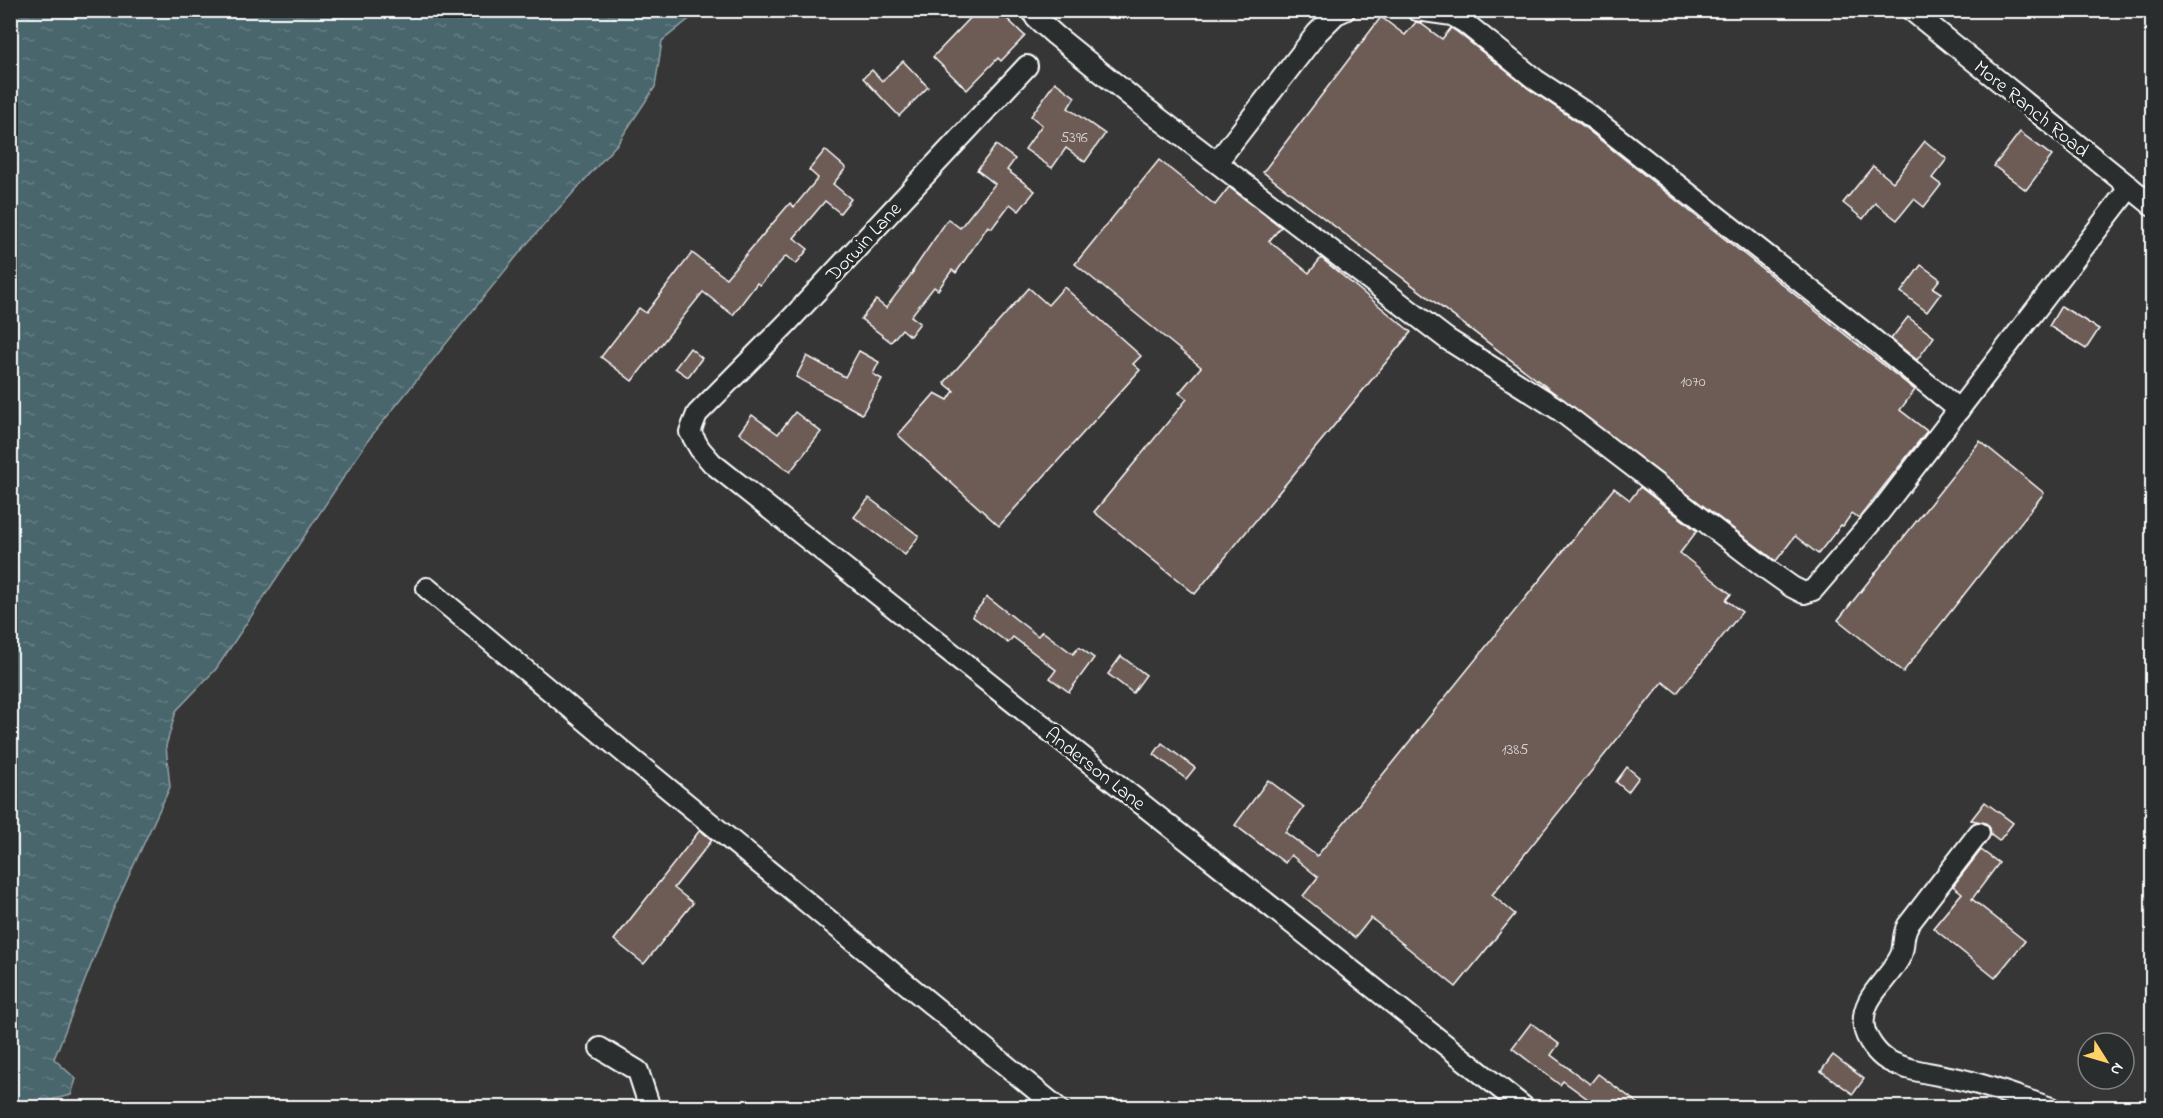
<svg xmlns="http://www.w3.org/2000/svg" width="2163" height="1118" viewBox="0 0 2163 1118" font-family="'Indie Flower',sans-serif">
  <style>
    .water { fill: url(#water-ripples); stroke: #92a3a7; stroke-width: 1.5 }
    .building { fill: #6d5c57; stroke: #fff; stroke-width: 1.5 }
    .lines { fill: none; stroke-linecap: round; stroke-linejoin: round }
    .minor-casing { stroke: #fff; stroke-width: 24 }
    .minor { stroke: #2a2d2e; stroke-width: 20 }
    .labels { text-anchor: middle; stroke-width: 6; stroke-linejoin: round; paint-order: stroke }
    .number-label { font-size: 16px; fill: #dad6d5 }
    .street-label { font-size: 20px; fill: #fff; stroke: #2a2d2e }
  </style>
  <defs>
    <pattern id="water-ripples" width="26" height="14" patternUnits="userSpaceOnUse" patternTransform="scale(1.5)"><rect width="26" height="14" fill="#49666d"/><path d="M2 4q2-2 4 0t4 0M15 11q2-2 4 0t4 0" fill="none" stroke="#647d83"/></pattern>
  </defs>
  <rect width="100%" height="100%" fill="#373636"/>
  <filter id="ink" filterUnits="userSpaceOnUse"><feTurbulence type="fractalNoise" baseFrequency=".0167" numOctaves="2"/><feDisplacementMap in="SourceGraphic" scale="12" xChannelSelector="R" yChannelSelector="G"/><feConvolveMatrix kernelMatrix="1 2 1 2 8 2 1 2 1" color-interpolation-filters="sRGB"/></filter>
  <g filter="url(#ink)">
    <path class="water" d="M 10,11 L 699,11 L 662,41 L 655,87 L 618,143 L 525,246 L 369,439 L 216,669 L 176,711 L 166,746 L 170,787 L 112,912 L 54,1059 L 76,1079 L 71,1095 L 54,1099 L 53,1108 L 10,1107 Z"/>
    <g class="building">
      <path d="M 978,10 L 998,10 L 1025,36 L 1001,61 L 998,58 L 967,90 L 933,57 Z"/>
      <path d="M 1381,17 L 1405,35 L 1416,22 L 1420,23 L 1442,39 L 1451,28 L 1457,32 L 1529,89 L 1579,123 L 1915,390 L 1900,410 L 1927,431 L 1859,518 L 1852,513 L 1843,526 L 1841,525 L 1818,554 L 1795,536 L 1776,561 L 1263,172 Z"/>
      <path d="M 903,61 L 928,87 L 899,116 L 863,78 L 872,70 L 882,81 Z"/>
      <path d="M 1055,82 L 1075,97 L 1068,108 L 1105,134 L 1085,162 L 1066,148 L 1052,168 L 1025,149 L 1042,125 L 1031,116 Z"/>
      <path d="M 2020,132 L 2052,156 L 2026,190 L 1994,166 Z"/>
      <path d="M 1925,141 L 1947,159 L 1932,178 L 1941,185 L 1924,207 L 1914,199 L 1897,220 L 1875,203 L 1863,219 L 1843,203 L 1873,166 L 1893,182 Z"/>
      <path d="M 996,145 L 1015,159 L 1007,170 L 1035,191 L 1019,211 L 1010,204 L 992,228 L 988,226 L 956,273 L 952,270 L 938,290 L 934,287 L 911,316 L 920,323 L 910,336 L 902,329 L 891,342 L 861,319 L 876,300 L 886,308 L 913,272 L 912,272 L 948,219 L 960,228 L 995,184 L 977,170 Z"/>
      <path d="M 825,150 L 846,168 L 833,184 L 851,199 L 840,213 L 825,201 L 794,238 L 808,249 L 796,264 L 786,256 L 760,285 L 757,283 L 733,315 L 703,292 L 632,381 L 601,357 L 639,308 L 646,313 L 692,253 L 726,278 L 790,203 L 794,207 L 818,178 L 809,170 Z"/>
      <path d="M 1159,160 L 1215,205 L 1229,187 L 1281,227 L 1269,241 L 1309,273 L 1321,258 L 1411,332 L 1195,594 L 1094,512 L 1187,399 L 1179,393 L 1201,367 L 1075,264 Z"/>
      <path d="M 1921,265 L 1940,279 L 1933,288 L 1941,293 L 1927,312 L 1901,292 Z"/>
      <path d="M 1064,287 L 1141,356 L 1133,364 L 1140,370 L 999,526 L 898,435 L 935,393 L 948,400 L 954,391 L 944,383 L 1029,288 L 1048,305 Z"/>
      <path d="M 2061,306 L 2099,329 L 2086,349 L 2049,326 Z"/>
      <path d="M 1908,317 L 1934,337 L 1917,360 L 1891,339 Z"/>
      <path d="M 690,348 L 702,358 L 688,377 L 675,368 Z"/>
      <path d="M 859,351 L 879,362 L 873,374 L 882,379 L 862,414 L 796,377 L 807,356 L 845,377 Z"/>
      <path d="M 795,412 L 821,432 L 790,472 L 739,433 L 752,415 L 778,434 Z"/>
      <path d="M 1980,441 L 2044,493 L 1903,672 L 1838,620 Z"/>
      <path d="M 1640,487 L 1697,531 L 1680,553 L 1731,594 L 1726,600 L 1742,612 L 1677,693 L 1663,682 L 1492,895 L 1515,914 L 1456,987 L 1371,918 L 1355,938 L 1303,896 L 1318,877 L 1291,855 L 1285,863 L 1235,825 L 1268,780 L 1304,807 L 1285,832 L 1317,856 L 1614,488 L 1630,500 Z"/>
      <path d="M 869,498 L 919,536 L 905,555 L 854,517 Z"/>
      <path d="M 987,597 L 1038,636 L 1042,631 L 1073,654 L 1079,647 L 1094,658 L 1069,692 L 1050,678 L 1056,670 L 1013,637 L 1008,643 L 972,616 Z"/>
      <path d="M 1121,656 L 1146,675 L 1133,693 L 1108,674 Z"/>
      <path d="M 1162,743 L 1195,768 L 1186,779 L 1154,754 Z"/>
      <path d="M 1627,767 L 1639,777 L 1628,792 L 1616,782 Z"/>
      <path d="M 1985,802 L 2013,823 L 1999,841 L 1991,835 L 1990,828 L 1986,823 L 1971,820 Z"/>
      <path d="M 700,830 L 712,840 L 674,888 L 693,903 L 644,964 L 614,940 Z"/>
      <path d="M 1981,850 L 1999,863 L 1972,899 L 2025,941 L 1995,978 L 1933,928 L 1962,893 L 1953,886 Z"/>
      <path d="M 1531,1023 L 1559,1044 L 1551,1055 L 1590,1084 L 1598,1074 L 1643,1107 L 1599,1107 L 1563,1081 L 1560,1085 L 1512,1048 Z"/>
      <path d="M 1833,1055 L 1864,1079 L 1853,1094 L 1821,1071 Z"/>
    </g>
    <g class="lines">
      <defs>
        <g id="minor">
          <path d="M 1032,10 L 1036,18 L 1055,35 L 1144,107 L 1447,339 L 1558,409 L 1768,570 L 1792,587 L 1804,593 L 1813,590 L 1880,512 L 2130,187"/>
          <path d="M 1417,10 L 1452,15 L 1464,22 L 1536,80 L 1586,113 L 1869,336 L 1959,410"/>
          <path d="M 1911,10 L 2152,205"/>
          <path d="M 1027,66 L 788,322 L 697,414 L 690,432 L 700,449 L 712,463 L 1525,1108"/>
          <path d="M 1217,162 L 1317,33 L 1336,14 L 1345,10"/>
          <path d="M 427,588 L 627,755 L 1058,1108"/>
          <path d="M 1979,833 L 1908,925 C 1902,935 1905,945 1901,955 C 1890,980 1860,996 1864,1027 C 1866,1039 1877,1054 1887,1060 C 1911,1073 1942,1074 1967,1081 C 1995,1088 2023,1099 2051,1108"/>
          <path d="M 600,1048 L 638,1071 L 650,1108"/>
        </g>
      </defs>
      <use href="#minor" class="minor-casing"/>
      <use href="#minor" class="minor"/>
    </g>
  </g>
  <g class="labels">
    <g class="number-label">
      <text x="1074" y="142">5396</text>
      <text x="1693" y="386">1070</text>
      <text x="1515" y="754">1385</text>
    </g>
    <g class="street-label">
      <text transform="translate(2032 108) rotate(39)" y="7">More Ranch Road</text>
      <text transform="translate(863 241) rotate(-47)" y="7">Dorwin Lane</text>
      <text transform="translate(1096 768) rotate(38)" y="7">Anderson Lane</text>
    </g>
  </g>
  <rect width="2163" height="1118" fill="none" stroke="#2a2d2e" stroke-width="36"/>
  <rect x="18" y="18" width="2127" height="1082" fill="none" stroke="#fff" stroke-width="2" filter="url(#ink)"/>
  <g transform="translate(2106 1061) rotate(127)"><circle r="28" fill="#2a2d2e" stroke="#7f8182" stroke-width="1.5"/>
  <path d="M0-4.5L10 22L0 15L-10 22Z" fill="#ffd166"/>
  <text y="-9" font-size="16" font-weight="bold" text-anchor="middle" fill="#ffffff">N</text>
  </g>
</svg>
